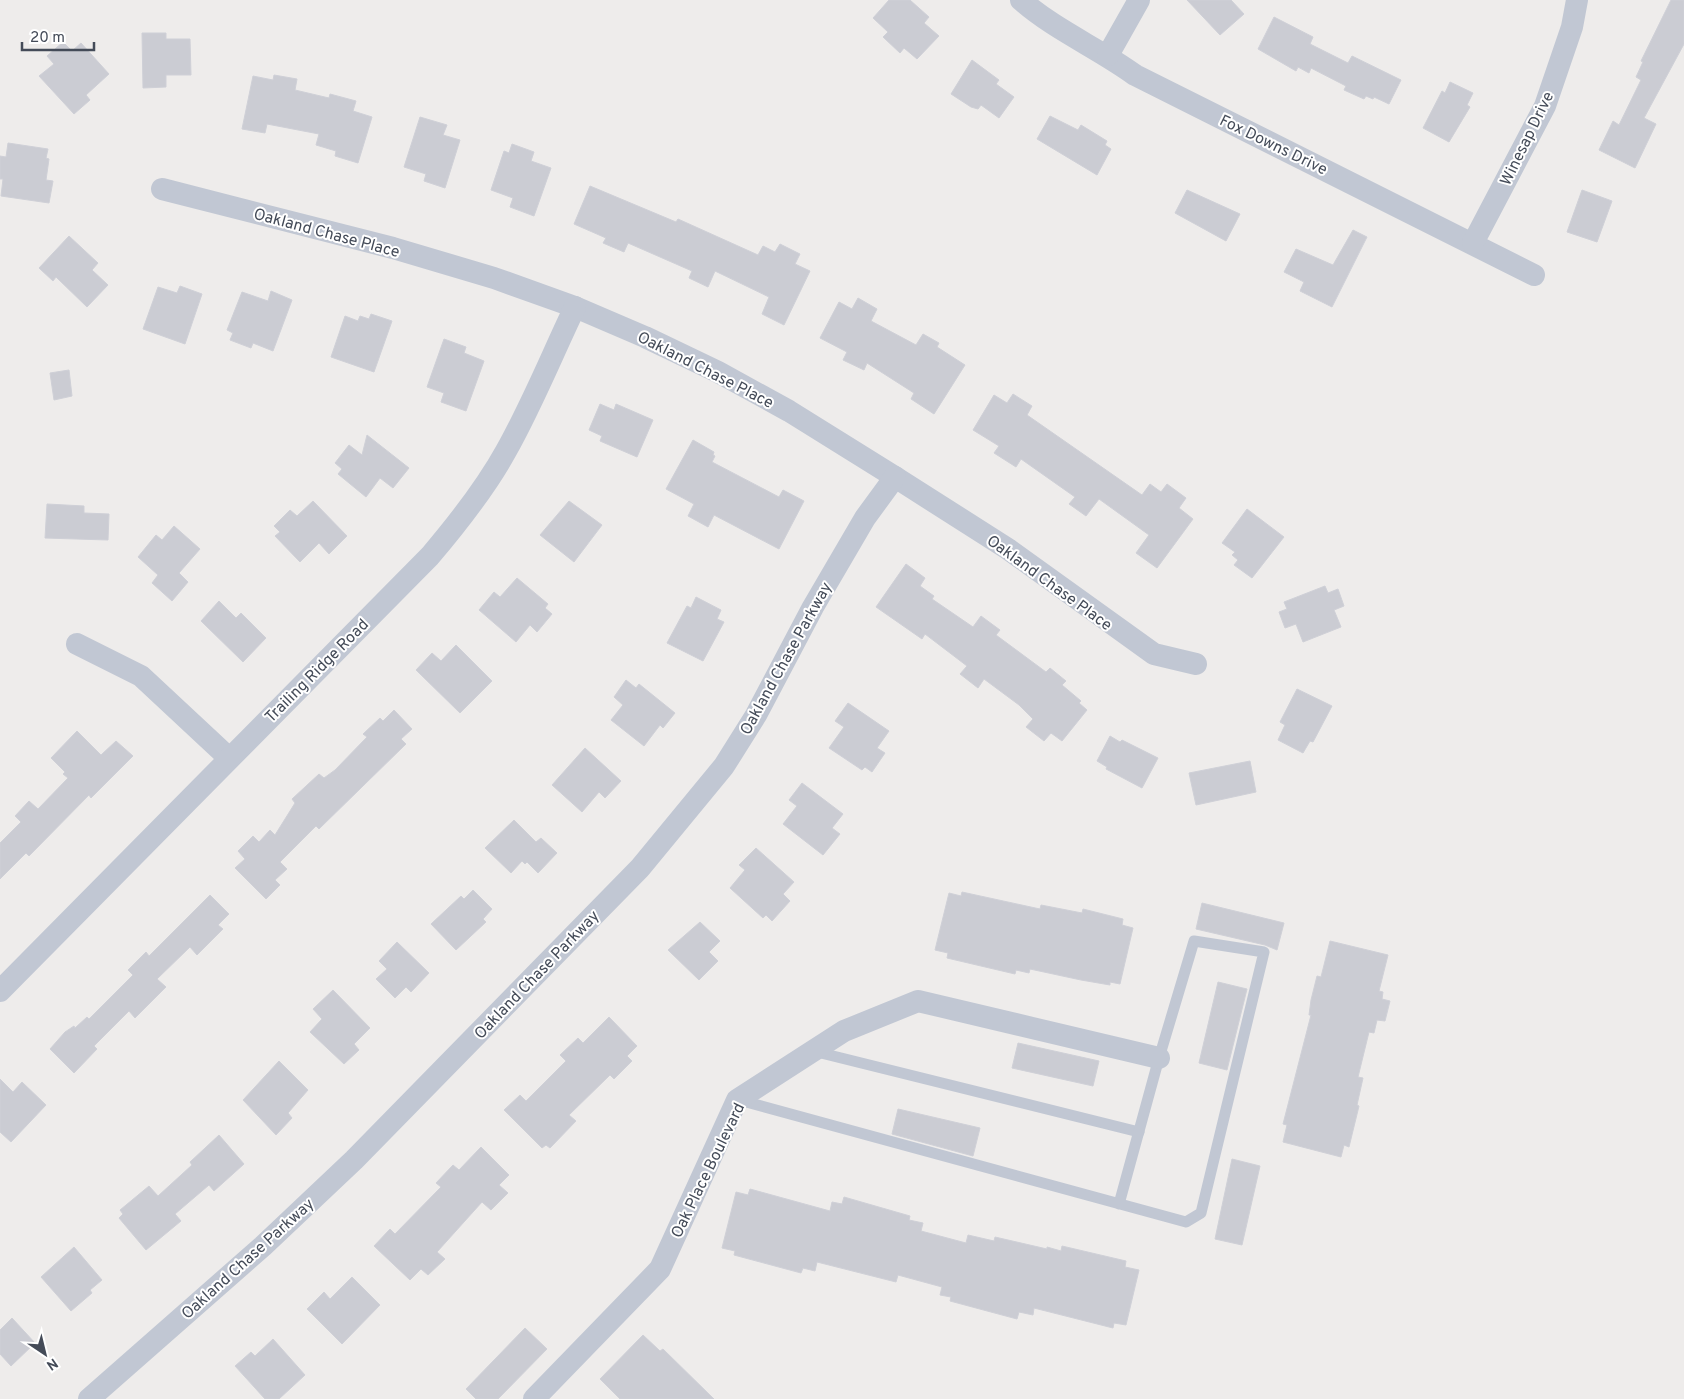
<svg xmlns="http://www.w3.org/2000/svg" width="1684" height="1399" viewBox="0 0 1684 1399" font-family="Overpass,sans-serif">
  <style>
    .building { fill: #cbccd3; stroke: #cfd0d7 }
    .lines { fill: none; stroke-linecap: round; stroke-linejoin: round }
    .lane { stroke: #c1c7d3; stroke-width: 11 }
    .street { stroke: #c1c7d3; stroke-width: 22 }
    .labels { text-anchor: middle; stroke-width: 4; stroke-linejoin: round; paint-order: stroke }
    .street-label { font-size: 16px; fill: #444b58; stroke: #fff }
  </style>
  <rect width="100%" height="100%" fill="#eeeceb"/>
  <g class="building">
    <path d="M 889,0 L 910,0 L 929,17 L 924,23 L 939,36 L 917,59 L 904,48 L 900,53 L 883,37 L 888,32 L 873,18 Z"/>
    <path d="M 1187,0 L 1231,0 L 1244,14 L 1220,35 Z"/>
    <path d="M 1671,0 L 1684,0 L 1684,44 L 1644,118 L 1656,124 L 1635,168 L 1599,150 L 1613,121 L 1619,125 L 1641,80 L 1636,77 L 1643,62 L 1641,61 Z"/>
    <path d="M 1274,17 L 1313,37 L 1310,44 L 1348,63 L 1352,56 L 1401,80 L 1389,104 L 1374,97 L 1373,99 L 1366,96 L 1364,99 L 1344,90 L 1346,86 L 1311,68 L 1309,73 L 1298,67 L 1296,71 L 1258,49 Z"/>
    <path d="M 142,33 L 166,33 L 166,39 L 190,39 L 191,75 L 166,75 L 166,87 L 143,88 Z"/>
    <path d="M 63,42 L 72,51 L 81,43 L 109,74 L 86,95 L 90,100 L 74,114 L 39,76 L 54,64 L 47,56 Z"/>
    <path d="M 972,60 L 999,80 L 996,84 L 1014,97 L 999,118 L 981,105 L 978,109 L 971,107 L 951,94 Z"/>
    <path d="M 274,75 L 297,79 L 295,90 L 329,98 L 330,94 L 356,101 L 353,111 L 372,117 L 358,163 L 335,156 L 336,151 L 316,145 L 319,134 L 267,124 L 265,133 L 242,129 L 253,76 L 273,80 Z"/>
    <path d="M 1450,82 L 1473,93 L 1467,105 L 1470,107 L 1449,142 L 1423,128 L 1442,91 L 1445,93 Z"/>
    <path d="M 1050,116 L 1078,130 L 1081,125 L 1107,141 L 1105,145 L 1111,149 L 1097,175 L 1037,139 Z"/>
    <path d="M 420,117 L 447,125 L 443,135 L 460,140 L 445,188 L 424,181 L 426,174 L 404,167 Z"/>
    <path d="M 8,143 L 48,149 L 46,158 L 49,159 L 46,180 L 53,181 L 49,203 L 1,196 L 3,179 L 0,179 L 0,156 L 6,157 Z"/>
    <path d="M 512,144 L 534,152 L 531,161 L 551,168 L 534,216 L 510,207 L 513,198 L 491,190 L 504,151 L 509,153 Z"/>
    <path d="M 590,186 L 676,222 L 678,219 L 758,255 L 763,246 L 775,252 L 780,244 L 800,254 L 795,264 L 810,271 L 784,325 L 762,314 L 769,297 L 715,271 L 708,287 L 689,278 L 692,271 L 628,243 L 624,252 L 603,243 L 606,238 L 574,224 Z"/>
    <path d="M 1187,190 L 1240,214 L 1226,241 L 1175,213 Z"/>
    <path d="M 1582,190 L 1612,201 L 1597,242 L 1567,232 Z"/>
    <path d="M 1353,230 L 1367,237 L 1332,307 L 1300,291 L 1304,282 L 1284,272 L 1296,249 L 1333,265 Z"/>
    <path d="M 69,236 L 98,263 L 92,270 L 108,285 L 87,307 L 56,277 L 53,281 L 39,268 Z"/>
    <path d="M 180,286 L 202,294 L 185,344 L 143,329 L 158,287 L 177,293 Z"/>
    <path d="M 271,291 L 292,300 L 273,351 L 253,343 L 251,348 L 230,340 L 233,333 L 227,330 L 242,292 L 268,301 Z"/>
    <path d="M 858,298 L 877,309 L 871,321 L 916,345 L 923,334 L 939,343 L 937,347 L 965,365 L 934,414 L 911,399 L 914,393 L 867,363 L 864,370 L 843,360 L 847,352 L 820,338 L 839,302 L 852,309 Z"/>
    <path d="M 371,314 L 392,321 L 374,372 L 331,357 L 345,316 L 358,321 L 360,316 L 369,319 Z"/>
    <path d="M 444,339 L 466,347 L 464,353 L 484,361 L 466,411 L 441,402 L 444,393 L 427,387 Z"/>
    <path d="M 69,370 L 72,396 L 54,400 L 50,373 Z"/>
    <path d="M 1013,394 L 1032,406 L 1027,415 L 1142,495 L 1150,484 L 1161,492 L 1167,484 L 1186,498 L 1179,508 L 1193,519 L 1157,568 L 1136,553 L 1149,535 L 1099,499 L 1086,516 L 1069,504 L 1075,497 L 1021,459 L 1016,467 L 994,453 L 999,446 L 973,430 L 994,395 L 1007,403 Z"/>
    <path d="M 600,404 L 614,410 L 616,404 L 653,420 L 637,457 L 600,441 L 602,436 L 589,430 Z"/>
    <path d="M 367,435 L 409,468 L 393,488 L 380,478 L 366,497 L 338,474 L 342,469 L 335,463 L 349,445 L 362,455 Z"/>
    <path d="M 693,440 L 714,452 L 713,455 L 715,456 L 712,462 L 779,497 L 783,490 L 804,501 L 779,549 L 714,515 L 708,527 L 688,516 L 694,504 L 666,489 Z"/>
    <path d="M 313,501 L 347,536 L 329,554 L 319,543 L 300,562 L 275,536 L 280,532 L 274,526 L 290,510 L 297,516 Z"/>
    <path d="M 569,501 L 602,525 L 574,562 L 540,535 Z"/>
    <path d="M 47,504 L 84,506 L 84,513 L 109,514 L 108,540 L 45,538 Z"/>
    <path d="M 1247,509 L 1284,537 L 1252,578 L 1234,565 L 1238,560 L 1232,555 L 1235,552 L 1222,543 Z"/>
    <path d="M 174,526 L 200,549 L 179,573 L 188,582 L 172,601 L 152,583 L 158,575 L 138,557 L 156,535 L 162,540 Z"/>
    <path d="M 906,564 L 925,578 L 920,586 L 934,596 L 932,599 L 973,627 L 981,616 L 1000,630 L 996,635 L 1046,672 L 1050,668 L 1066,681 L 1062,685 L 1081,701 L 1079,703 L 1087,710 L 1062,741 L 1051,733 L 1044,741 L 1026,727 L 1033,719 L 1019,705 L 984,679 L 978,688 L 960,674 L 967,666 L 925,634 L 922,639 L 876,607 Z"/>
    <path d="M 517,578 L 548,604 L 545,608 L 552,614 L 537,632 L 530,625 L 516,642 L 479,610 L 494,592 L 500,597 Z"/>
    <path d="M 1325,586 L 1328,593 L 1338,589 L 1344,606 L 1334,610 L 1341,627 L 1303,642 L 1296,624 L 1285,628 L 1279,612 L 1287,609 L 1284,602 Z"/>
    <path d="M 696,597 L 721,610 L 717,619 L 724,622 L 703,661 L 667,643 L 687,606 L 691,608 Z"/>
    <path d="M 219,601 L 236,618 L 241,613 L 266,638 L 243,662 L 201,621 Z"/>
    <path d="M 456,645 L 492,681 L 460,713 L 416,670 L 432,653 L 441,661 Z"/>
    <path d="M 626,680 L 636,688 L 639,684 L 675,713 L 663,728 L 660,725 L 644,746 L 611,720 L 623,705 L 614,697 Z"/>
    <path d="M 1297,689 L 1332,706 L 1313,742 L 1310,741 L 1303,753 L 1278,740 L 1285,725 L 1280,722 Z"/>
    <path d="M 848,703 L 889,731 L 877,748 L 885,753 L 872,772 L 865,767 L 862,770 L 829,748 L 844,727 L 835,721 Z"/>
    <path d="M 394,710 L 412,729 L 401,739 L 406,744 L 319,829 L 316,826 L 280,862 L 287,869 L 275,880 L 280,885 L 266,899 L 235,868 L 245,859 L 238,851 L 253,836 L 259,842 L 270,830 L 275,835 L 295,803 L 292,799 L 319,774 L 324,778 L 335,770 L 367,737 L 363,734 L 380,718 L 383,721 Z"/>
    <path d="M 77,731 L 101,755 L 116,741 L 133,756 L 91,798 L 89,795 L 29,856 L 26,853 L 0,879 L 0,843 L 21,822 L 15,816 L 29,801 L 38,809 L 68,778 L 63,774 L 65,772 L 51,758 Z"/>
    <path d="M 1110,736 L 1120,742 L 1122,740 L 1158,758 L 1142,788 L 1106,769 L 1107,767 L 1097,761 Z"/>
    <path d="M 585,748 L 621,781 L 605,798 L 599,792 L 582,812 L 552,785 Z"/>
    <path d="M 1250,761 L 1256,792 L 1196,805 L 1189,773 Z"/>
    <path d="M 802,783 L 843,814 L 832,828 L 840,834 L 823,855 L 783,824 L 797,806 L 789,800 Z"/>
    <path d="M 514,820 L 536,842 L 541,838 L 557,853 L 538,873 L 527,862 L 525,864 L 522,861 L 511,873 L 485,848 Z"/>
    <path d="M 756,848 L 794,882 L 783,894 L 790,901 L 772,921 L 766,915 L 763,918 L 730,888 L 745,870 L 739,865 Z"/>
    <path d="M 473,890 L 492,909 L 483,919 L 486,922 L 456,950 L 431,924 L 461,896 L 464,899 Z"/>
    <path d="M 962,892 L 1040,909 L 1041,905 L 1082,913 L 1083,909 L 1123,919 L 1122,925 L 1133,928 L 1120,984 L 1110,982 L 1110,985 L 1081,980 L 1030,969 L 1029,973 L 1016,970 L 1015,974 L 947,958 L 948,953 L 935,950 L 949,893 L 961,896 Z"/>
    <path d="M 210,895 L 229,914 L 218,925 L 223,929 L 197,955 L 190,947 L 157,979 L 166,987 L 135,1018 L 129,1011 L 94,1046 L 97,1049 L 74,1073 L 50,1049 L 65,1032 L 74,1026 L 75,1028 L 87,1017 L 89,1019 L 133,975 L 128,970 L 146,952 L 149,956 Z"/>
    <path d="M 1202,903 L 1284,923 L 1277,950 L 1265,945 L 1196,929 Z"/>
    <path d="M 700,922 L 720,941 L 709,952 L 718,961 L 699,980 L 668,950 Z"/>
    <path d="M 1330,941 L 1388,955 L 1379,991 L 1383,992 L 1382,999 L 1390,1001 L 1385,1021 L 1377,1020 L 1374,1033 L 1369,1032 L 1358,1077 L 1363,1078 L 1357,1105 L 1359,1106 L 1349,1147 L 1344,1145 L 1341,1157 L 1283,1142 L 1287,1125 L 1283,1124 L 1311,1015 L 1309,1015 L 1311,1000 L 1317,976 L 1321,977 Z"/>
    <path d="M 397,942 L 429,973 L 411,992 L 406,987 L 395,998 L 376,979 L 387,969 L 379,961 Z"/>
    <path d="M 1218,982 L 1247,989 L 1227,1070 L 1199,1063 Z"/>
    <path d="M 333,990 L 370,1028 L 354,1044 L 359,1050 L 344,1064 L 310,1032 L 322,1019 L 313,1009 Z"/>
    <path d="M 609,1017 L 637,1046 L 627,1056 L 632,1061 L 614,1079 L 610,1075 L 569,1115 L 576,1121 L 550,1148 L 546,1145 L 542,1148 L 504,1110 L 520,1095 L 526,1101 L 566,1061 L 560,1055 L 578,1038 L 583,1043 Z"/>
    <path d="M 1018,1043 L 1099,1061 L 1093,1086 L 1012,1068 Z"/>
    <path d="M 279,1061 L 308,1090 L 288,1113 L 292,1118 L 276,1135 L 243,1100 Z"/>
    <path d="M 0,1079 L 13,1092 L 22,1082 L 46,1105 L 11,1142 L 0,1132 Z"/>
    <path d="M 898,1109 L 980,1128 L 973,1156 L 892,1134 Z"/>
    <path d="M 219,1135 L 244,1164 L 214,1191 L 209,1185 L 175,1214 L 181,1221 L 146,1250 L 119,1218 L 123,1214 L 120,1210 L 149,1186 L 158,1196 L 192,1165 L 190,1162 Z"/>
    <path d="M 481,1147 L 509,1175 L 499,1185 L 508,1193 L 491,1210 L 482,1202 L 437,1252 L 445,1259 L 428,1275 L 421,1269 L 410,1280 L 374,1246 L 390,1229 L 395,1234 L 441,1187 L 436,1183 L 453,1165 L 459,1170 Z"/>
    <path d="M 1232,1159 L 1260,1166 L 1242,1245 L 1215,1239 Z"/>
    <path d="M 750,1189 L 830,1211 L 832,1202 L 842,1204 L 844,1197 L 910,1216 L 909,1220 L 923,1223 L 921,1231 L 966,1243 L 968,1235 L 994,1241 L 995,1237 L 1047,1249 L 1047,1247 L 1061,1251 L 1062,1246 L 1126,1261 L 1125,1267 L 1139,1270 L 1126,1325 L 1114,1323 L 1113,1328 L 1034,1308 L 1033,1315 L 1019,1312 L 1017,1319 L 950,1301 L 951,1297 L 940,1295 L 942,1287 L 898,1275 L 896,1282 L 817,1262 L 815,1271 L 803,1268 L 801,1273 L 734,1255 L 735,1251 L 722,1248 L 736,1192 L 748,1195 Z"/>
    <path d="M 74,1247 L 102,1280 L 90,1290 L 92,1293 L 71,1311 L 41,1277 Z"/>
    <path d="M 352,1277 L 380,1305 L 342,1344 L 307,1309 L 324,1292 L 330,1299 Z"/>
    <path d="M 12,1318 L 35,1343 L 11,1366 L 0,1354 L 0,1330 Z"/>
    <path d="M 525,1328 L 547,1349 L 498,1399 L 476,1399 L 466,1389 Z"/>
    <path d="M 643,1335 L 660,1351 L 663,1349 L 714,1399 L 620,1399 L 600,1379 Z"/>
    <path d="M 273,1339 L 305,1375 L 279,1399 L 265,1399 L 235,1366 L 251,1352 L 255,1356 Z"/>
  </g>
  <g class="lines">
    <g class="lane">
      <path d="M 813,1051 L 1139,1132"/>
      <path d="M 739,1100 L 1186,1222 L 1201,1213 L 1264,952 L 1194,941 L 1159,1058 L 1119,1204"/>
    </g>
    <g class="street">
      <path d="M 1021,0 C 1055,30 1098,48 1135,75 L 1534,275"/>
      <path d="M 1108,55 L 1139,0"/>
      <path d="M 162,189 L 393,248 L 494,278 L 575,307 L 645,337 L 718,372 L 789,411 L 895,477 L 1008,549 L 1154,654 L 1196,664"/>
      <path d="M 1473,243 L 1545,106 L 1572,27 L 1577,0"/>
      <path d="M 77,644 L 141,676 L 229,758"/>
      <path d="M 0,991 L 430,556 C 458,523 485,489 506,451 C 532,405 552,355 575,307"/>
      <path d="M 89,1399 L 263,1246 L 354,1160 L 640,868 L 724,766 L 756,715 L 813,607 L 865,518 L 895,477"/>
      <path d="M 534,1399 L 660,1269 L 737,1100 L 844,1031 L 918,1001 L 1159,1058"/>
    </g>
  </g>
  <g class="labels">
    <g class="street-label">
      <text transform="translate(1526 138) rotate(-64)" y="6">Winesap Drive</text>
      <text transform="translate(1274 144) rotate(26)" y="6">Fox Downs Drive</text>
      <text transform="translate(327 232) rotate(15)" y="6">Oakland Chase Place</text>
      <text transform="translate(706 369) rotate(27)" y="6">Oakland Chase Place</text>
      <text transform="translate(1050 582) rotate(36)" y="6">Oakland Chase Place</text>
      <text transform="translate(785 658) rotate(-61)" y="6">Oakland Chase Parkway</text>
      <text transform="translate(316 670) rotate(-45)" y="6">Trailing Ridge Road</text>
      <text transform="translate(536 974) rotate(-46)" y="6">Oakland Chase Parkway</text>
      <text transform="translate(707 1170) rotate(-64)" y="6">Oak Place Boulevard</text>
      <text transform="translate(247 1258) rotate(-42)" y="6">Oakland Chase Parkway</text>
    </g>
  </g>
  <g transform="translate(45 1354) rotate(145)" stroke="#ffffff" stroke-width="4" paint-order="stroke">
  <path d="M0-4L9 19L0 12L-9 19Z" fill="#444b58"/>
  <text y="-8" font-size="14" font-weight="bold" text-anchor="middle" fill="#444b58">N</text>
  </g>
  <path d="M22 42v8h72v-8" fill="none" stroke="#444b58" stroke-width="2.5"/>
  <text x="30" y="42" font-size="15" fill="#444b58" stroke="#ffffff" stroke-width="4" paint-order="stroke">20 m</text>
</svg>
